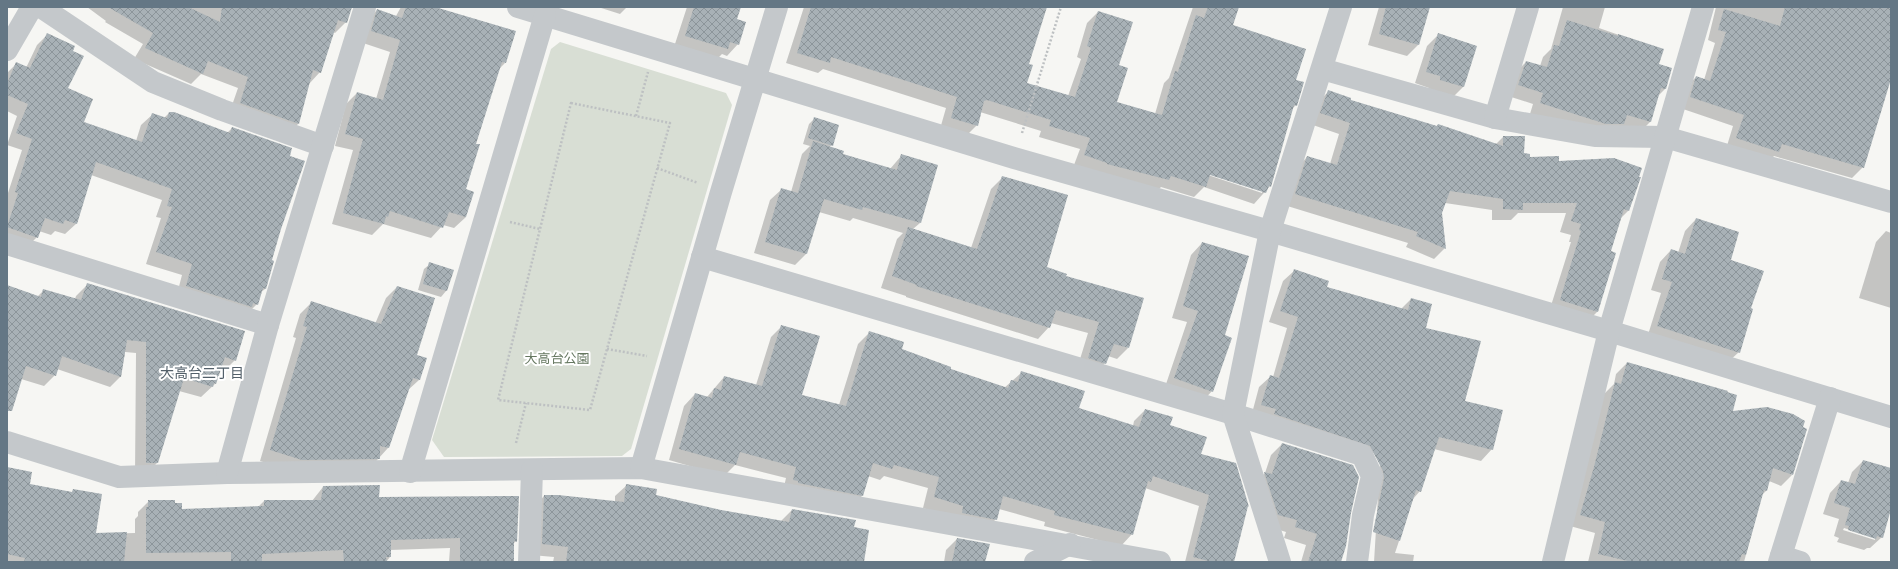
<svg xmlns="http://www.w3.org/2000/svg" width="1898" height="569" viewBox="0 0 1898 569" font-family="Raleway,'Noto Sans JP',sans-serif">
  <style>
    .park { fill: #d8ded4 }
    .shadow { fill: #0003; fill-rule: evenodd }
    .building { fill: url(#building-cross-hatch) }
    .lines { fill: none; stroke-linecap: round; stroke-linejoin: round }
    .path { stroke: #bdc0c2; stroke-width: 2.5; stroke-dasharray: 2 2; stroke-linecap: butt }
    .minor { stroke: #c4c8cb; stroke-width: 22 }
    .labels { text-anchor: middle; stroke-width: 4; stroke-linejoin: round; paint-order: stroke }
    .park-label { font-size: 13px; fill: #657760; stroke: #fff }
    .neighbourhood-label { font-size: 14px; fill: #53606a; stroke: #fff }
  </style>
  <defs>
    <pattern id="building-cross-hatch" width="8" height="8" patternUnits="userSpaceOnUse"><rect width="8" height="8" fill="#a8b1b6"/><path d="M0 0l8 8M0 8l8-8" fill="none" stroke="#8c959a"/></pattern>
  </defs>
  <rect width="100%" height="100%" fill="#f6f6f3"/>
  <path class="park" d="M 560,42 L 726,93 L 732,105 L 631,449 L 622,456 L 444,457 L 432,440 L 551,49 Z"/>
  <g class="shadow">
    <path d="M 87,7 L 351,7 L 346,22 L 335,33 L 333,32 L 320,72 L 309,84 L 298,124 L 287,135 L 229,114 L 238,88 L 201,74 L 191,84 L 134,59 L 143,44 L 105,22 L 106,21 Z"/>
    <path d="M 401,7 L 432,7 L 505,63 L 499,69 L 475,144 L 465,190 L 466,217 L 454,228 L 443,225 L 431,238 L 383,224 L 372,235 L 332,224 L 353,150 L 335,146 L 346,104 L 357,93 L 376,99 L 390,52 L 360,42 L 366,21 L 377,10 L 396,16 Z"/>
    <path d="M 598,7 L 627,7 L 620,14 Z"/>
    <path d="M 687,7 L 740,7 L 736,20 L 738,44 L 727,56 L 722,54 L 716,60 L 674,47 Z"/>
    <path d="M 804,7 L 1037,7 L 1026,84 L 1068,96 L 1081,59 L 1077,57 L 1087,23 L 1098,12 L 1118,66 L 1116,103 L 1155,114 L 1164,83 L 1169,78 L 1193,7 L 1238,7 L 1232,25 L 1294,80 L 1296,105 L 1292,109 L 1270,186 L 1254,204 L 1204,187 L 1194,197 L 1161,187 L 1157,191 L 1074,165 L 1080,149 L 1039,137 L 1041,131 L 980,112 L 977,125 L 966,136 L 940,129 L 946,108 L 823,69 L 818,73 L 786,63 ZM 1206,172 L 1262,191 L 1262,193 L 1205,174 Z"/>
    <path d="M 1379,7 L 1428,7 L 1418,45 L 1407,56 L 1368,45 Z"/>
    <path d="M 1563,7 L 1605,7 L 1599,28 L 1662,50 L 1657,65 L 1671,69 L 1665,89 L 1657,97 L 1650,122 L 1639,133 L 1612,134 L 1530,114 L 1533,104 L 1508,96 L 1515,73 L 1526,62 L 1540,66 L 1543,57 L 1551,49 Z"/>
    <path d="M 1716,7 L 1891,7 L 1891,77 L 1863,167 L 1852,178 L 1774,156 L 1767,163 L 1726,149 L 1733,126 L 1680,108 L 1685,88 L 1696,77 L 1704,80 L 1715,43 L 1708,40 Z"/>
    <path d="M 48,34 L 72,51 L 67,88 L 82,123 L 136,141 L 141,125 L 153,114 L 164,118 L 169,113 L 227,133 L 232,128 L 289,156 L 280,228 L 271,261 L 273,262 L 265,289 L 260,293 L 257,304 L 246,315 L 176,298 L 182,275 L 146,264 L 161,218 L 156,217 L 162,200 L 91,175 L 77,223 L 65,234 L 55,231 L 51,235 L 39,231 L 37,237 L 26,248 L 7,242 L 7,196 L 22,150 L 7,145 L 17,116 L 7,111 L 7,73 L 17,63 L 26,68 L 37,45 Z"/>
    <path d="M 1438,35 L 1476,47 L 1463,87 L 1452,98 L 1429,91 L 1429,88 L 1415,83 L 1427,46 Z"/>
    <path d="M 1328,92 L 1350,101 L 1496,144 L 1503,137 L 1529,158 L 1639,178 L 1628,211 L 1620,219 L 1610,252 L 1597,312 L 1586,323 L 1549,312 L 1571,242 L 1569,242 L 1571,235 L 1560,232 L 1566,213 L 1518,213 L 1511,220 L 1492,220 L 1492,210 L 1445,203 L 1441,213 L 1445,248 L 1434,259 L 1406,247 L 1408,243 L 1284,205 L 1296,169 L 1307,157 L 1330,164 L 1339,134 L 1310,124 L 1317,103 Z"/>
    <path d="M 815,118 L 832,145 L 829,147 L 842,154 L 890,169 L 902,155 L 920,223 L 913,229 L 971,248 L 991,189 L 1003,177 L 1046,268 L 1065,277 L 1128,348 L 1117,359 L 1108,356 L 1105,363 L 1094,374 L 1077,369 L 1088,333 L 1051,323 L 1049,327 L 1038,339 L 906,297 L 906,296 L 881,288 L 897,239 L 903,233 L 853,218 L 850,221 L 819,212 L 806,254 L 795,265 L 754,253 L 770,200 L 782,189 L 791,192 L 802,154 L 810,146 L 803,144 L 809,124 Z"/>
    <path d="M 1696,219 L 1730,260 L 1750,309 L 1739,352 L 1727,363 L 1647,338 L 1661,293 L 1651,290 L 1660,262 L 1671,250 L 1678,253 L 1685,231 Z"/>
    <path d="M 1886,231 L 1891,233 L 1891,308 L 1859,298 L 1876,242 Z"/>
    <path d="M 1202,243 L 1224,336 L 1212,391 L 1201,403 L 1164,390 L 1187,322 L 1172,318 L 1191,255 Z"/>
    <path d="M 430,264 L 452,270 L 446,291 L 441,297 L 418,290 L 424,269 Z"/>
    <path d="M 1295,270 L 1326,288 L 1401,309 L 1411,299 L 1425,328 L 1464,401 L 1492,449 L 1481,461 L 1434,449 L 1420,491 L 1413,499 L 1395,553 L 1414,555 L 1413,562 L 1418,562 L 1374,562 L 1382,431 L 1374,453 L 1363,463 L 1251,417 L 1259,387 L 1271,376 L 1273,377 L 1287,328 L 1269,322 L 1283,281 Z"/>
    <path d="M 87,285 L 235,360 L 224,371 L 220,370 L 216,383 L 201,397 L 179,391 L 157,463 L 146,474 L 135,474 L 136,353 L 125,352 L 121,376 L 110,387 L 57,369 L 55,375 L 44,386 L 21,379 L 7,410 L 7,286 L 37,297 L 44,290 L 75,299 L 76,296 Z"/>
    <path d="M 397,287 L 416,356 L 419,380 L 407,391 L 388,448 L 368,470 L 290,470 L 260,461 L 296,338 L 293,337 L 300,314 L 312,302 L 375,324 L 386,298 Z"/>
    <path d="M 782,326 L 801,395 L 839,405 L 858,344 L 869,333 L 900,350 L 950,370 L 1004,388 L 1021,373 L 1078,409 L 1133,426 L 1134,421 L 1145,410 L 1169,426 L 1200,454 L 1235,464 L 1248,506 L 1246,508 L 1233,562 L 1185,562 L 1199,506 L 1145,488 L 1132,534 L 1121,546 L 1044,526 L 1045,522 L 999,509 L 996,519 L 985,530 L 923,508 L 928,488 L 884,476 L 880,480 L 868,476 L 863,495 L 851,506 L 783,491 L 786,478 L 735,465 L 724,476 L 669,460 L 684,406 L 695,394 L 707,397 L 724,377 L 756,385 L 771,337 Z"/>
    <path d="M 1627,363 L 1732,412 L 1792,475 L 1781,486 L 1769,481 L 1766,491 L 1762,495 L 1744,562 L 1588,562 L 1595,533 L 1570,526 L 1604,394 L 1614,384 L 1616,374 Z"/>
    <path d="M 1282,444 L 1340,562 L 1301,562 L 1306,545 L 1284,538 L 1286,532 L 1267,526 L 1254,484 L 1265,473 L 1271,455 Z"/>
    <path d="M 1863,461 L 1891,469 L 1891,506 L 1882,537 L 1870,548 L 1867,548 L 1864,550 L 1837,542 L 1839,538 L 1834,536 L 1839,519 L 1823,514 L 1830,493 L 1841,481 L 1848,483 L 1852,472 ZM 1844,528 L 1875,538 L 1875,540 L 1843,530 Z"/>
    <path d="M 7,468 L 28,485 L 71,493 L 73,491 L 95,534 L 135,533 L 135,519 L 138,516 L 138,512 L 149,501 L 174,504 L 181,510 L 258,507 L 264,501 L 312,501 L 323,487 L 378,498 L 516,541 L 513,544 L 513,562 L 449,562 L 450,548 L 390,550 L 390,557 L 386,562 L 7,562 Z"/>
    <path d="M 627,485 L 655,496 L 720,511 L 781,521 L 792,510 L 853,528 L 863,562 L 553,562 L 554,557 L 531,555 L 533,508 L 544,496 L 615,502 L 615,496 Z"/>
    <path d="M 957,539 L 984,562 L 944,562 L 946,550 Z"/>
  </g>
  <g class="building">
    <path d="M 108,7 L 188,7 L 220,22 L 222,7 L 352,7 L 347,23 L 338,20 L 321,73 L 313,70 L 299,124 L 240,103 L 248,77 L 208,61 L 203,74 L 145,48 L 153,33 Z"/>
    <path d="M 406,7 L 435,7 L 516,31 L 506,63 L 502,62 L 476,144 L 480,144 L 466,189 L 474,192 L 466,217 L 449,212 L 443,228 L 390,211 L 388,217 L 386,216 L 384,224 L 343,213 L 363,139 L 345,134 L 357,92 L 383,100 L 400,40 L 371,31 L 377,9 L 402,18 Z"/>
    <path d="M 694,7 L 741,7 L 737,19 L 746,22 L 739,45 L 730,42 L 728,49 L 685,36 Z"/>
    <path d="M 811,7 L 1047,7 L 1029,64 L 1033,65 L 1027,83 L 1075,97 L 1091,48 L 1087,46 L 1098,11 L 1133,22 L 1119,65 L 1128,68 L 1117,102 L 1162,115 L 1175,71 L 1178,72 L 1196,15 L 1204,18 L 1208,7 L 1239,7 L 1233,25 L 1306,49 L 1296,80 L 1304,82 L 1297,106 L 1294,105 L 1271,187 L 1269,186 L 1266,193 L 1210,175 L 1206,187 L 1171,176 L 1169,180 L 1107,164 L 1107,163 L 1084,155 L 1090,138 L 1049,126 L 1051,120 L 987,100 L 984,101 L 978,126 L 951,118 L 957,97 L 831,57 L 830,63 L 797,53 Z"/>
    <path d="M 1386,7 L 1430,7 L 1419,45 L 1379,34 Z"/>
    <path d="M 1785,7 L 1891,7 L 1891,79 L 1864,168 L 1782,144 L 1779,152 L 1736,138 L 1744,115 L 1690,97 L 1696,76 L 1710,81 L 1726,32 L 1718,30 L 1724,9 L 1780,26 Z"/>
    <path d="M 1567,20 L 1618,36 L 1618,34 L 1664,49 L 1659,64 L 1672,68 L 1666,89 L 1661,88 L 1651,122 L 1627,115 L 1624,124 L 1606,124 L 1540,103 L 1543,93 L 1518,85 L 1526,61 L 1547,67 L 1554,45 L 1559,46 Z"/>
    <path d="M 47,33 L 75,46 L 73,51 L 84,56 L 68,88 L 93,99 L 84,122 L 142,142 L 152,113 L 167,118 L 169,112 L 174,112 L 230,133 L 232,127 L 292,148 L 290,156 L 305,161 L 281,229 L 272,260 L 274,261 L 266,289 L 263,288 L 258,305 L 253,303 L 252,307 L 186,286 L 192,264 L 156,252 L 172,207 L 167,206 L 172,189 L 96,162 L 77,224 L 65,220 L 63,224 L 45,218 L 38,238 L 7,227 L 18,193 L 15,192 L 32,139 L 16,133 L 28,104 L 7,95 L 7,84 L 16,62 L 30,68 Z"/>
    <path d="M 1438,33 L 1477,46 L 1464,87 L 1440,80 L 1440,76 L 1426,72 Z"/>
    <path d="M 1328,90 L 1351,98 L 1351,100 L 1437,126 L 1438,124 L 1503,146 L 1503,136 L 1525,136 L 1524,153 L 1530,154 L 1530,157 L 1559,156 L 1559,161 L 1614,158 L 1642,168 L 1639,177 L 1641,177 L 1629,211 L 1624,209 L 1611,251 L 1616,253 L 1598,312 L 1560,300 L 1581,231 L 1579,230 L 1581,224 L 1571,221 L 1577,203 L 1523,203 L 1523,210 L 1503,209 L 1503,199 L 1450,191 L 1442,213 L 1446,249 L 1416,236 L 1418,232 L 1295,194 L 1307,156 L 1337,165 L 1350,123 L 1320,113 Z"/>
    <path d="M 814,117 L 839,125 L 833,146 L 808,138 Z"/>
    <path d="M 813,141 L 844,151 L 843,154 L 897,170 L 901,154 L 938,165 L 921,223 L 863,207 L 862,210 L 824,199 L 807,254 L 765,242 L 781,188 L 798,193 Z"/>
    <path d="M 1002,176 L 1068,195 L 1047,267 L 1067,274 L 1066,276 L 1144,298 L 1129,348 L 1114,344 L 1106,364 L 1088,358 L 1099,322 L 1056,310 L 1050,328 L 916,286 L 917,285 L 892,276 L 908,227 L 977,249 Z"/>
    <path d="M 1696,218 L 1739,232 L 1731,260 L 1764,271 L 1751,308 L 1753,309 L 1740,353 L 1657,326 L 1672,282 L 1662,279 L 1671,249 L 1685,254 Z"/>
    <path d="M 1202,242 L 1249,256 L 1225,335 L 1232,338 L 1213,392 L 1174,378 L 1198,311 L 1183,306 Z"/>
    <path d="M 429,262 L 454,270 L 447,291 L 423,284 Z"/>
    <path d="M 1294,269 L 1329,281 L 1327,287 L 1408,310 L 1411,298 L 1432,304 L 1426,328 L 1481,341 L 1465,401 L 1503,410 L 1493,450 L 1439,437 L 1421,492 L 1416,490 L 1400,541 L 1373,532 L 1384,478 L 1383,471 L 1370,446 L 1274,414 L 1276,409 L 1261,405 L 1270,375 L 1279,378 L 1298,317 L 1280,311 Z"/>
    <path d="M 87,283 L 245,331 L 236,361 L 225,357 L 216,384 L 214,383 L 213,387 L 184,378 L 158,463 L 146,463 L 146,342 L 127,340 L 121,377 L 62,356 L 56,376 L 26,366 L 12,411 L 7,411 L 7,285 L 41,297 L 43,289 L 81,300 Z"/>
    <path d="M 397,286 L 435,298 L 417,355 L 427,358 L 420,380 L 413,378 L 389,448 L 380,446 L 380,459 L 302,460 L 270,450 L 307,327 L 303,326 L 311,301 L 381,324 Z"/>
    <path d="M 781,325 L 820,336 L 802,395 L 846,406 L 869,331 L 904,342 L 902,349 L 951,367 L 951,369 L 1008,388 L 1011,380 L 1018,382 L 1021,371 L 1085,391 L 1079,408 L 1139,427 L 1145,409 L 1173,417 L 1170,425 L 1207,437 L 1201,454 L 1236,463 L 1249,507 L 1248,506 L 1234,562 L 1212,562 L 1193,557 L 1209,495 L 1153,476 L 1151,482 L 1148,481 L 1133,535 L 1054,515 L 1055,511 L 1003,496 L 997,520 L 962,513 L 963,506 L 934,497 L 939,477 L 894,465 L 892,469 L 873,463 L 863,496 L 798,483 L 798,481 L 793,480 L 796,467 L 740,452 L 736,465 L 679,449 L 695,393 L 712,398 L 714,388 L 721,390 L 724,376 L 762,386 Z"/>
    <path d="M 1627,362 L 1728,391 L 1727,392 L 1737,395 L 1733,411 L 1767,407 L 1793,414 L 1805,421 L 1803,427 L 1807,429 L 1793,475 L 1773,468 L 1767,491 L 1764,490 L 1746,555 L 1742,554 L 1739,562 L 1632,562 L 1598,554 L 1605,522 L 1580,515 L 1594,467 L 1615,382 L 1621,384 Z"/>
    <path d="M 1282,443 L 1353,465 L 1359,477 L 1351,513 L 1346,546 L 1341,562 L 1308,562 L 1317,534 L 1295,527 L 1297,520 L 1278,515 L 1264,472 L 1272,474 Z"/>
    <path d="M 1863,460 L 1891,468 L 1891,509 L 1883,538 L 1877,536 L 1876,539 L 1848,530 L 1849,526 L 1845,525 L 1850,508 L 1834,503 L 1841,480 L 1855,484 Z"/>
    <path d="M 7,467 L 32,472 L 30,484 L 72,492 L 73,489 L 102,494 L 96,533 L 127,532 L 124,562 L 24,562 L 25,558 L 7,554 Z"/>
    <path d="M 626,484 L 657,489 L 656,495 L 721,510 L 789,522 L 792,509 L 856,520 L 854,527 L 869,530 L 864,562 L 566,562 L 568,547 L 542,544 L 544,495 L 558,495 L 624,502 Z"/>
    <path d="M 380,485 L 379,497 L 519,496 L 517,542 L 514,541 L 514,562 L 460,562 L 460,538 L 391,540 L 391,557 L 386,557 L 387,562 L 344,562 L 343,550 L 262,554 L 262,562 L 231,562 L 231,552 L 146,553 L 146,507 L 148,507 L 148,500 L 175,500 L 175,503 L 182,503 L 182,509 L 264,506 L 264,500 L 321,500 L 323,486 Z"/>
    <path d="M 957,538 L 990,544 L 985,562 L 952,562 Z"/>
  </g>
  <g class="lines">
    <g class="path">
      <path d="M 571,103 L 670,123 L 590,410 L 498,400 Z"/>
      <path d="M 636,116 L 648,72"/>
      <path d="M 1022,133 L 1061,7"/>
      <path d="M 657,168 L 698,183"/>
      <path d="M 510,222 L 540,229"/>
      <path d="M 607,349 L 647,356"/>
      <path d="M 516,443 L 526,403"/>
    </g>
    <g class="minor">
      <path d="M 41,7 L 153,82 L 222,110 L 323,146"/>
      <path d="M 518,7 L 1014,158 L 1270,231 L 1609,331 L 1891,417"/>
      <path d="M 7,50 L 32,7"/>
      <path d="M 1322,69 L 1495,118 L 1595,136 L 1665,137 L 1891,202"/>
      <path d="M 1495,118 L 1528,7"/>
      <path d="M 7,244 L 268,325"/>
      <path d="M 702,257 L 1233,414 L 1362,455 L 1372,476 L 1363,515 L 1357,562"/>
      <path d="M 7,442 L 119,477 L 227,473 L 641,468 L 1160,562"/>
      <path d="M 641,468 L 721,192 L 777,7"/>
      <path d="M 410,472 L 545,15"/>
      <path d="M 227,473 L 268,325 L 365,7"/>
      <path d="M 1781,556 L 1800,562"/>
      <path d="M 529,562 L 532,470"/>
      <path d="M 1035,562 L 1070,544"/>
      <path d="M 1280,562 L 1233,414 L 1270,231 L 1341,7"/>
      <path d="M 1553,562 L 1609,331 L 1703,7"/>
      <path d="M 1779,562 L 1830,398"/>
    </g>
  </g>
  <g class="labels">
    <g class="park-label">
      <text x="557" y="363">大高台公園</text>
    </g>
    <g class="neighbourhood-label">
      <text x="202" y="378">大高台二丁目</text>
    </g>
  </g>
  <rect width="1898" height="569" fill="none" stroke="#647785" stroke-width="16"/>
</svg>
